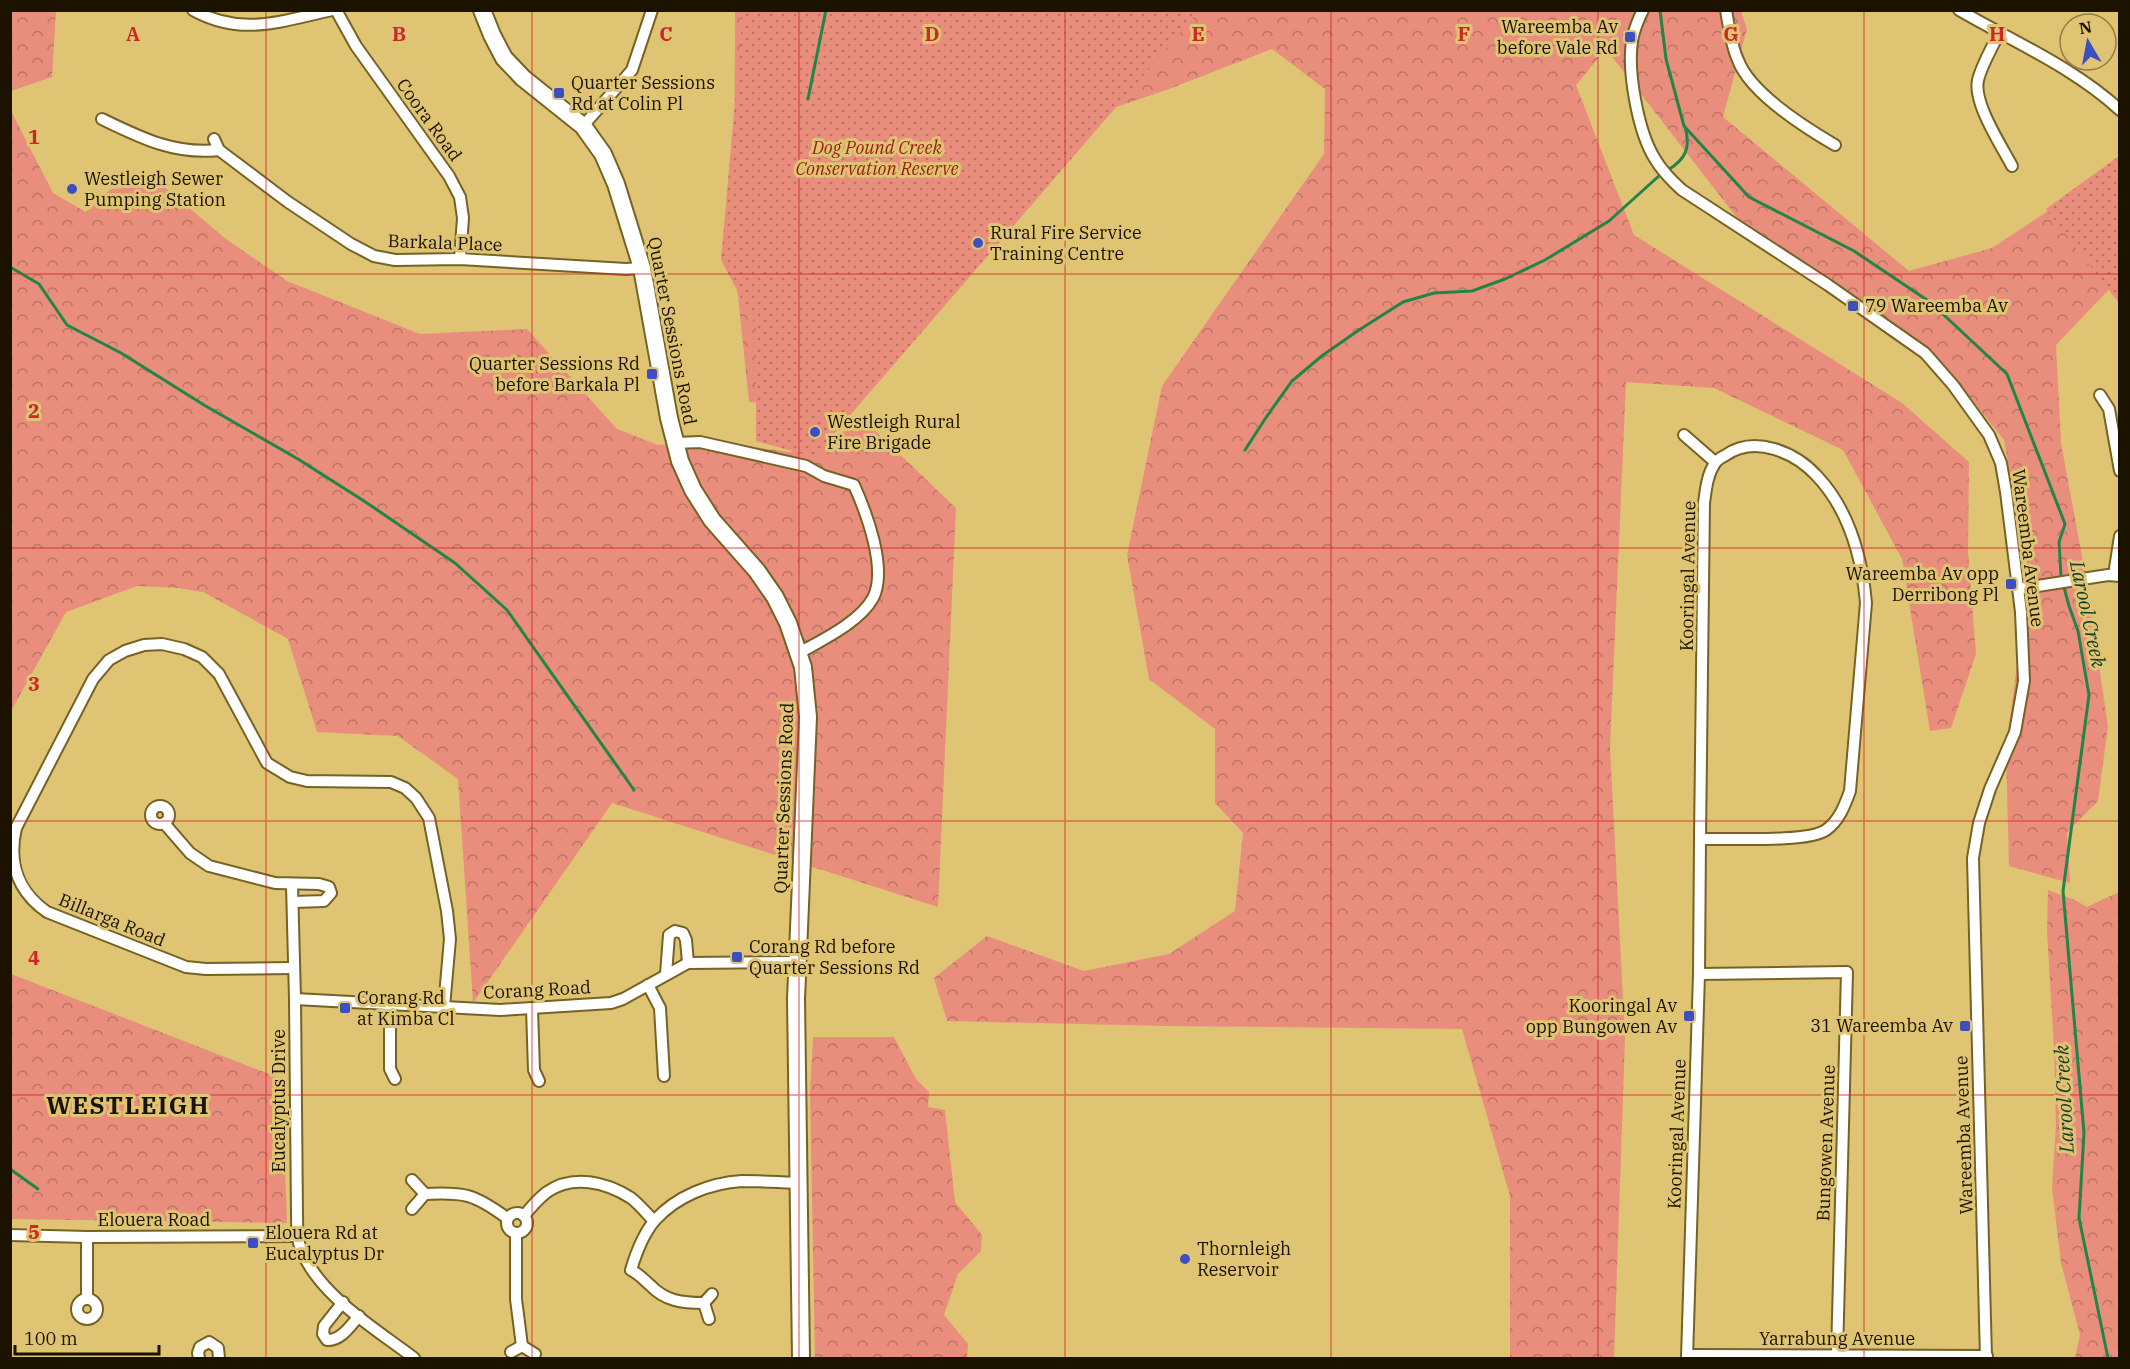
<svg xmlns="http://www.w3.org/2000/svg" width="2130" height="1369" viewBox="0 0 2130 1369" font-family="'IBM Plex Serif',serif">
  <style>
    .forest { fill: url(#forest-crowns) }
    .park { fill: url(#park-dots) }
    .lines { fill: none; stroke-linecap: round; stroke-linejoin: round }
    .stream { stroke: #218546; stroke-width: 3 }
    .minor-casing { stroke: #766224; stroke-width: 14 }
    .secondary-casing { stroke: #766224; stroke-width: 20 }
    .minor { stroke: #fff; stroke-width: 10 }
    .secondary { stroke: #fff; stroke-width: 16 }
    .grid { fill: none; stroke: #cd2726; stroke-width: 1.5; stroke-opacity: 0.55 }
    .poi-dot { fill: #3c4fc2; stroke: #dfc473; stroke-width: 2 }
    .labels { text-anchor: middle; stroke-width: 6; stroke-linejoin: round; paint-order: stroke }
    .poi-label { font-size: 18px; fill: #1b1300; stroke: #dfc473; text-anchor: start }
    .street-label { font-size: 18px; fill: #1b1300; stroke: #dfc473 }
    .park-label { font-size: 18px; font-style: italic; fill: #9b1f0f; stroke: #dfc473 }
    .water-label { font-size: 20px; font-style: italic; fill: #153b21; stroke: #dfc473 }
    .district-label { font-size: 24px; font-weight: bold; letter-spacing: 1.5px; fill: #1b1300; stroke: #dfc473 }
    .grid-label { font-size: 20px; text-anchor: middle; font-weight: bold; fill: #cd2726; stroke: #dfc473; stroke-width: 6; stroke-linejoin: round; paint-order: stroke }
  </style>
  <defs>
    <pattern id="forest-crowns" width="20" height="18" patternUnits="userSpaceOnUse" patternTransform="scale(1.5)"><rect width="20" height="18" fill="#e98e7d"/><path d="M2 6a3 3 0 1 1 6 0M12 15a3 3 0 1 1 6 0" fill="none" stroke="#bc7364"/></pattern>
    <pattern id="park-dots" width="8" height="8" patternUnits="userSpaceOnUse" patternTransform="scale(1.5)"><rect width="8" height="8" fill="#e98e7d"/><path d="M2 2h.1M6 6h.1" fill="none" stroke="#bc7364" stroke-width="1.8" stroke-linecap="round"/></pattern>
  </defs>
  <rect width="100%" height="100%" fill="#dfc473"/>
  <g class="forest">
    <path d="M 10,11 L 56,11 L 52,77 L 11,91 Z"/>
    <path d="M 735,11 L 1741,11 L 1747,29 L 1723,117 L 1909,271 L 1992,248 L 2119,164 L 2119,279 L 2056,345 L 2061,443 L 2084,567 L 2108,726 L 2098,801 L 2067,832 L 2070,883 L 2009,866 L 2006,748 L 2029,575 L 2004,440 L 1961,386 L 1755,241 L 1606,49 L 1576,85 L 1634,235 L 1902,403 L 1969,462 L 1968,552 L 1976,654 L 1951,728 L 1930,731 L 1902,559 L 1843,450 L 1714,388 L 1626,382 L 1610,747 L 1625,1038 L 1614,1358 L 1510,1358 L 1510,1196 L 1462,1029 L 1163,1026 L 947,1021 L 934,978 L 987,936 L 1084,971 L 1169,954 L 1235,911 L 1243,833 L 1215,803 L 1215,729 L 1149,679 L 1127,555 L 1162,386 L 1324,154 L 1325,89 L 1272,49 L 1169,89 L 1037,134 L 796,405 L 749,402 L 734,257 Z"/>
    <path d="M 11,111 L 53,193 L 86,212 L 111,189 L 162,185 L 226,239 L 287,281 L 420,334 L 527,329 L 617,429 L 658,445 L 669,444 L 680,437 L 790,452 L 867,423 L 956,508 L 938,907 L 612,803 L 473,1003 L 458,779 L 398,736 L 317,732 L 288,639 L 203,592 L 178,588 L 137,586 L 66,612 L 11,711 Z"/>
    <path d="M 2048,890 L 2075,900 L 2087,907 L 2119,892 L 2119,1358 L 2075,1358 L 2080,1335 L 2061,1263 L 2052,1187 L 2056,1123 L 2054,1048 L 2047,931 Z"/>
    <path d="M 11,974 L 282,1079 L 287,1223 L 11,1219 Z"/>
    <path d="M 813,1037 L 894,1037 L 916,1079 L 929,1092 L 928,1107 L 945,1110 L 955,1202 L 982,1235 L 981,1251 L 958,1274 L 944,1315 L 968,1344 L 967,1358 L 815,1358 L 810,1093 Z"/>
  </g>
  <g class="park">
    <path d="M 743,11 L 743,10 L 1199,11 L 814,457 L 756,441 L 756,326 L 721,260 Z"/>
    <path d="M 2119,156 L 2119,303 L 2046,209 Z"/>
  </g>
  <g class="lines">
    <g class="stream">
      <path d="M 1660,10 L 1666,59 L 1684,126 L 1749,197 L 1854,251 L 1930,302 L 2007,374 L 2065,524 L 2059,542 L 2061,576 L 2069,606 L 2078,631 L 2089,695 L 2063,891 L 2084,1133 L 2079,1218 L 2108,1358"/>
      <path d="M 808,99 L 826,10"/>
      <path d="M 1668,170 C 1686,159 1691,147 1685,127"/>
      <path d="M 10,267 L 39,284 L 67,325 L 121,353 L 204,405 L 298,459 L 364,501 L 455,563 L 507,610 L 634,790"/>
      <path d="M 1245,450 L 1265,419 L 1292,381 L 1323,355 L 1359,330 L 1403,302 L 1434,293 L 1472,291 L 1505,279 L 1545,260 L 1609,221 L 1660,175"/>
      <path d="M 10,1169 L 38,1189"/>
    </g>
    <defs>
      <g id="minor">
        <path d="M 193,10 C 242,37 281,21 332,10"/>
        <path d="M 336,10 L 356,46 L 449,176 L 460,197 L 463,218 L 460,259"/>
        <path d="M 1643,10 C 1639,18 1635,28 1633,36 C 1626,68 1638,132 1655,159 C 1662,171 1672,181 1682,190 L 1828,285 L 1925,353 L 1953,385 L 1989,435 L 2001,463 L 2006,492 L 2021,612 L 2024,681 L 2015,732 L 1990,789 L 1979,823 L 1973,858 L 1986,1358"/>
        <path d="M 1726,10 C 1729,27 1731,45 1738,60 C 1750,93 1806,128 1835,145"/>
        <path d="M 1959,10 C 2014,42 2073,67 2120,110"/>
        <path d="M 1999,33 C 1992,48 1982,64 1978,80 C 1973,103 2001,145 2012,166"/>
        <path d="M 102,119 C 141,138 175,155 219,150"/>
        <path d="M 583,126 L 632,70 L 652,10"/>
        <path d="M 214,139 L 219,150 L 288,202 L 351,244 L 374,256 L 395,260 L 460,259 L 626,269 L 642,268"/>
        <path d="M 2100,395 L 2109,409 L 2120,471"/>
        <path d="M 1684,435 L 1715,462"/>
        <path d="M 675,443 L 700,442 L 806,466 L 824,476 L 854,485 C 866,512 888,569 873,598 C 860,622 822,640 799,653"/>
        <path d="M 2114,575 L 2120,536"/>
        <path d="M 2018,589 L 2108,575 L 2120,576"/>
        <circle cx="160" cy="815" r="9"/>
        <path d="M 164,823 L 190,853 L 209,866 L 275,883 L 319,884 L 329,887 L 331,893 L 324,901 L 294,902"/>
        <path d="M 292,885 L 295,999 L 297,1215 C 297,1225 297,1234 299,1243 C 313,1292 376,1329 414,1358"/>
        <path d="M 294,968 L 206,969 L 186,967 L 47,912 C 17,891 8,863 16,828 L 93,679 L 109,660 L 125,651 L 144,645 L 162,644 L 184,649 L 202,657 L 219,674 L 267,763 L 290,777 L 307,781 L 391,782 L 405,788 L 416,798 L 429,818 L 447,911 L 450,939 L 444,1007"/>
        <path d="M 666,974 L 669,935 L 675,931 L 683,933 L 686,940 L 688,963"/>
        <path d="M 1699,974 L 1847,972 L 1837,1355"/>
        <path d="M 648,985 L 660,1008 L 664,1076"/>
        <path d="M 295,999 L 500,1010 L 611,1003 L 623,999 L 688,963 L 796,962"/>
        <path d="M 390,1005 L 390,1069 L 395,1079"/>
        <path d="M 532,1009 L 534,1070 L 539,1081"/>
        <path d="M 412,1180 L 425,1194 C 465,1192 474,1194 507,1218"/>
        <path d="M 412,1209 L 425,1194"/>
        <circle cx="517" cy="1223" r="10"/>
        <path d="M 524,1216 C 531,1207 538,1199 547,1192 C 573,1174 606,1182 631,1198 C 639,1204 647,1214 654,1221"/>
        <path d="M 516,1234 L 516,1299 L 522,1346 L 535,1354"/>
        <path d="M 10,1235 L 87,1237 L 298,1236"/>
        <path d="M 712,1294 L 704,1303 C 682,1303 665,1301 650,1285 C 643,1279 639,1274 631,1270 C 636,1253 644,1233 655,1220 C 677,1196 710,1183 742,1181 C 761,1181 779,1182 798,1183"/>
        <path d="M 87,1299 L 87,1237"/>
        <circle cx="87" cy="1309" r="10"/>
        <path d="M 343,1302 L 324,1326 L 323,1334 L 327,1340 C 341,1341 351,1325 359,1316"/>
        <path d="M 704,1303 L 709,1319"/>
        <path d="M 511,1352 L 522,1346"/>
        <path d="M 1687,1355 L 1987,1356"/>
        <path d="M 199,1358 L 198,1353 L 200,1347 L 209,1342 L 218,1348 L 219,1358"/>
        <path d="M 1687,1358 L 1699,974 L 1700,839 C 1726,838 1808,843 1826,830 C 1839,821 1845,805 1850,791 L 1866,603 C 1862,558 1849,510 1817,476 C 1795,452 1755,435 1726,455 C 1722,457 1717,460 1715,463 C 1707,475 1706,489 1704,503 L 1700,839"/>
      </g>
      <path id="secondary" d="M 482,10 L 492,35 L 504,58 L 523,78 L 583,126 L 603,154 L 616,184 L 642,268 L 669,418 L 680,461 L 693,490 L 712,520 L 757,571 L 775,597 L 788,623 L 803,667 L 808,717 L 796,999 L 801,1358"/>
    </defs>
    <use href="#minor" class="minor-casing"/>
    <use href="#secondary" class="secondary-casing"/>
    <use href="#minor" class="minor"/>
    <use href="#secondary" class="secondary"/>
  </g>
  <path class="grid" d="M 266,10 L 266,1358M 532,10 L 532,1358M 799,10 L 799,1358M 1065,10 L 1065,1358M 1331,10 L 1331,1358M 1598,10 L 1598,1358M 1864,10 L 1864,1358M 10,274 L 2120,274M 10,548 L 2120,548M 10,821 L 2120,821M 10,1095 L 2120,1095"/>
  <g class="poi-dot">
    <rect x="1624" y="31" width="12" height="12" rx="3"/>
    <rect x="553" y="87" width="12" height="12" rx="3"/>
    <circle cx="72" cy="189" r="6"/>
    <circle cx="978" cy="243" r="6"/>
    <rect x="1847" y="300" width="12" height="12" rx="3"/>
    <rect x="646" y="368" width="12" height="12" rx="3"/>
    <circle cx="815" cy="432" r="6"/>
    <rect x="2005" y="578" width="12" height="12" rx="3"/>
    <rect x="731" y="951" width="12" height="12" rx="3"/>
    <rect x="339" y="1002" width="12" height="12" rx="3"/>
    <rect x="1683" y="1010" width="12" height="12" rx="3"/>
    <rect x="1959" y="1020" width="12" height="12" rx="3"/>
    <rect x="247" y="1237" width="12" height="12" rx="3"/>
    <circle cx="1185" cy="1259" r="6"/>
  </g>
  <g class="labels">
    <g class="poi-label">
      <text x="1618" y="33" text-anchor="end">Wareemba Av<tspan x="1618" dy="21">before Vale Rd</tspan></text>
      <text x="571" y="89">Quarter Sessions<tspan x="571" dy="21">Rd at Colin Pl</tspan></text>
      <text x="84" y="185">Westleigh Sewer<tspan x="84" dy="21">Pumping Station</tspan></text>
      <text x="990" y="239">Rural Fire Service<tspan x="990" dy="21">Training Centre</tspan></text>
      <text x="1865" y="312">79 Wareemba Av</text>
      <text x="640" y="370" text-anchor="end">Quarter Sessions Rd<tspan x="640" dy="21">before Barkala Pl</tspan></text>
      <text x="827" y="428">Westleigh Rural<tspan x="827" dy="21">Fire Brigade</tspan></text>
      <text x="1999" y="580" text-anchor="end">Wareemba Av opp<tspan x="1999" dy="21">Derribong Pl</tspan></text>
      <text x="749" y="953">Corang Rd before<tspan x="749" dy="21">Quarter Sessions Rd</tspan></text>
      <text x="357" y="1004">Corang Rd<tspan x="357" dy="21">at Kimba Cl</tspan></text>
      <text x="1677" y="1012" text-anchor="end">Kooringal Av<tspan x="1677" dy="21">opp Bungowen Av</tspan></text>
      <text x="1953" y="1032" text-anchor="end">31 Wareemba Av</text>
      <text x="265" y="1239">Elouera Rd at<tspan x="265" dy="21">Eucalyptus Dr</tspan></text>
      <text x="1197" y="1255">Thornleigh<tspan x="1197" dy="21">Reservoir</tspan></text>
    </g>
    <g class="street-label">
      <text transform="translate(429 120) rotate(54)" y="6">Coora Road</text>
      <text transform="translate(445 243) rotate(2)" y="6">Barkala Place</text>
      <text transform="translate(672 331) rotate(79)" y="6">Quarter Sessions Road</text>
      <text transform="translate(2028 548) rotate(83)" y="6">Wareemba Avenue</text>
      <text transform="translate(1688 576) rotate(-89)" y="6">Kooringal Avenue</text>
      <text transform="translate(784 798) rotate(-88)" y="6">Quarter Sessions Road</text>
      <text transform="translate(112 920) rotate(22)" y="6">Billarga Road</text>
      <text transform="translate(537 990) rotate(-3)" y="6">Corang Road</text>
      <text transform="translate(279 1101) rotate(-90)" y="6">Eucalyptus Drive</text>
      <text transform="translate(1677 1134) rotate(-88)" y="6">Kooringal Avenue</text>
      <text transform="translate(1964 1135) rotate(-92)" y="6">Wareemba Avenue</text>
      <text transform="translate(1826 1143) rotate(-88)" y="6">Bungowen Avenue</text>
      <text x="154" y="1226">Elouera Road</text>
      <text x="1837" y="1345">Yarrabung Avenue</text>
    </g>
    <g class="park-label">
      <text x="877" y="154">Dog Pound Creek<tspan x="877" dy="21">Conservation Reserve</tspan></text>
    </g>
    <g class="water-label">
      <text transform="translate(2088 614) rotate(78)" y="7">Larool Creek</text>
      <text transform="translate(2064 1099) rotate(-93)" y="7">Larool Creek</text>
    </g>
    <g class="district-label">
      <text x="128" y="1114">WESTLEIGH</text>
    </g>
  </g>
  <g class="grid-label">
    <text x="133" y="41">A</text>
    <text x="399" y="41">B</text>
    <text x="666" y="41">C</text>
    <text x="932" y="41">D</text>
    <text x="1198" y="41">E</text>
    <text x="1464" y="41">F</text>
    <text x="1731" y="41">G</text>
    <text x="1997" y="41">H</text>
    <text x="34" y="144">1</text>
    <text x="34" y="418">2</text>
    <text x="34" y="691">3</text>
    <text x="34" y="965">4</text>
    <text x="34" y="1239">5</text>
  </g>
  <rect width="2130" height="1369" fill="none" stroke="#1b1300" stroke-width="24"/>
  <g transform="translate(2088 42) rotate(350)"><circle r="28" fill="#dfc473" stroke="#917d45" stroke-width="1.5"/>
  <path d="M0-4.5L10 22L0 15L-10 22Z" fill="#3c4fc2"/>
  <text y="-9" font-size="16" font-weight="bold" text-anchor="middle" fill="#1b1300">N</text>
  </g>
  <path d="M15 1345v9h144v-9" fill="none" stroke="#1b1300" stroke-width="3"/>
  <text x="24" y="1345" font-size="18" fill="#1b1300" stroke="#dfc473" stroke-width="4.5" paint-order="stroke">100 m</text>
</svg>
